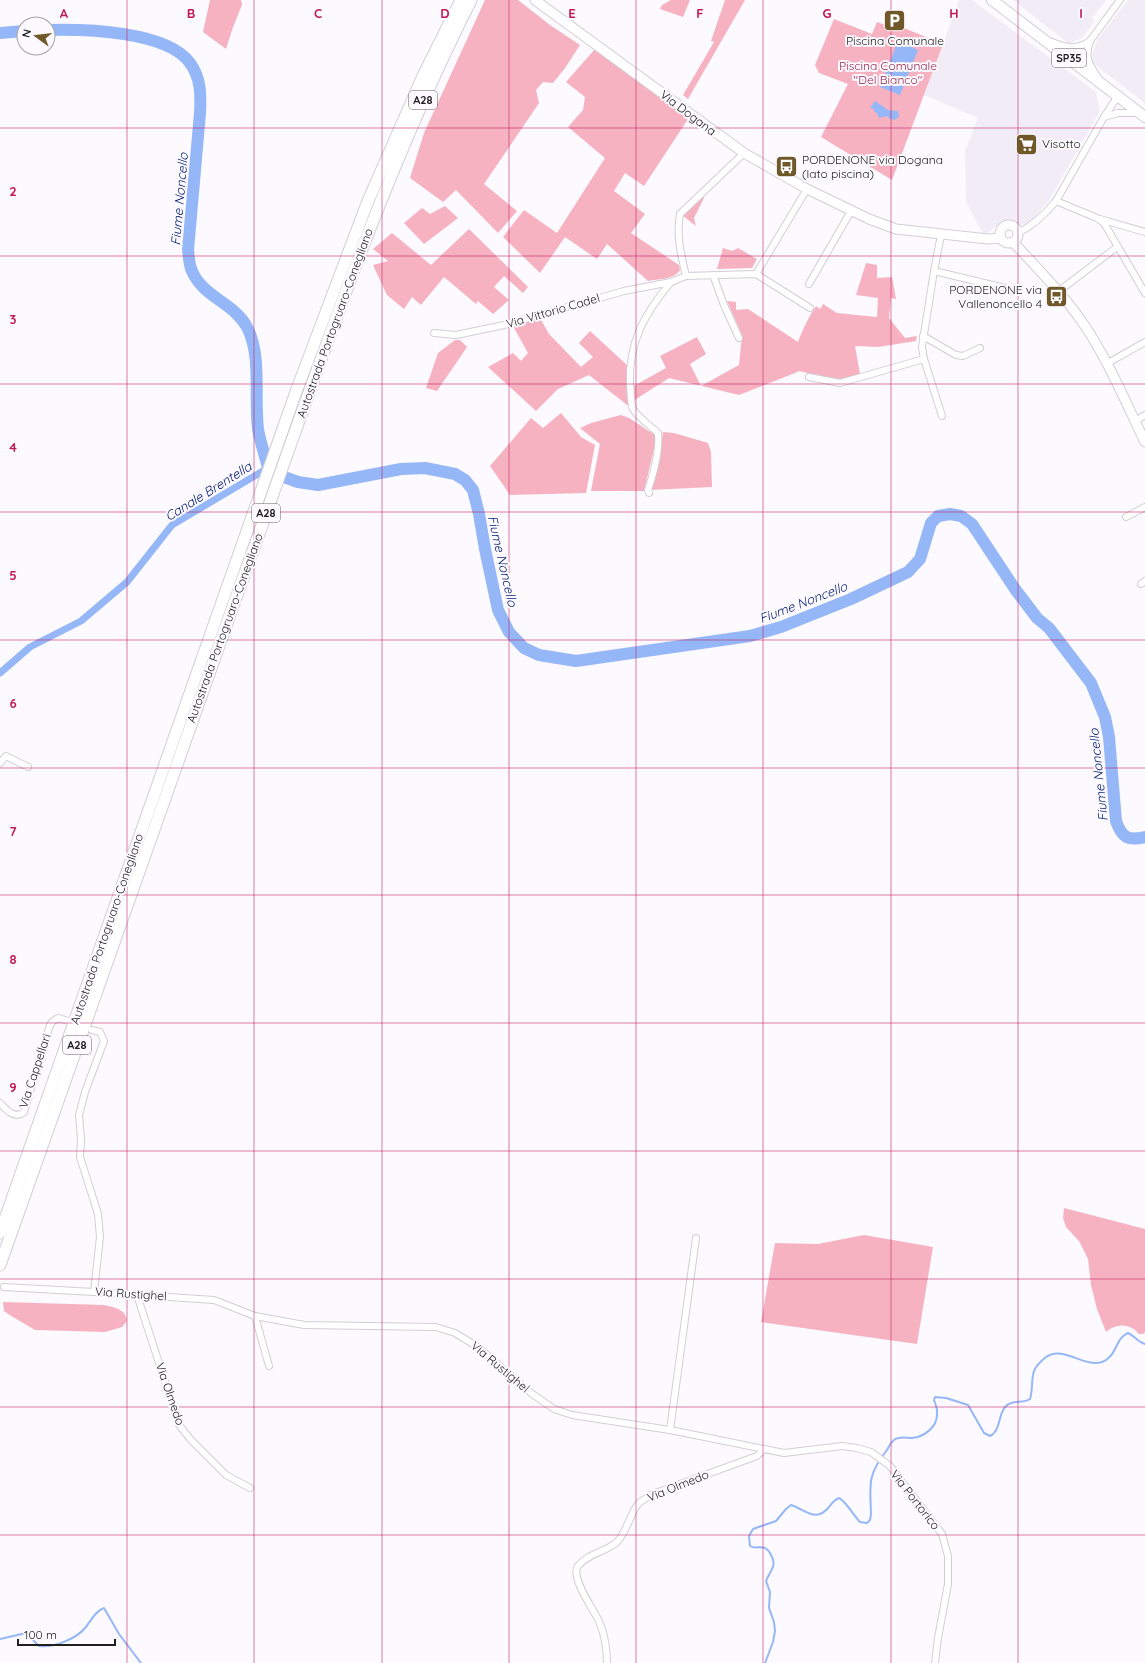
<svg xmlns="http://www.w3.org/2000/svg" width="1145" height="1663" viewBox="0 0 1145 1663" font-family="Quicksand,sans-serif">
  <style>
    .built { fill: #f2ecf6 }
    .green { fill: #f6b2c1 }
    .water { fill: #95b7f7 }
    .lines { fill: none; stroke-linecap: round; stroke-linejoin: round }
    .stream { stroke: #95b7f7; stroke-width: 2 }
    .canal { stroke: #95b7f7; stroke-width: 7 }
    .river { stroke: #95b7f7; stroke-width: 12 }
    .street-casing { stroke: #d1cfd3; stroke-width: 8 }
    .secondary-casing { stroke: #d1cfd3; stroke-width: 11 }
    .primary-casing { stroke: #d1cfd3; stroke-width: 12 }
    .highway-casing { stroke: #d1cfd3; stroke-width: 13 }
    .street { stroke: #fff; stroke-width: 6 }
    .secondary { stroke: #fff; stroke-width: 9 }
    .primary { stroke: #fff; stroke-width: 10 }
    .highway { stroke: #fff; stroke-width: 11 }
    .grid { fill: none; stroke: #c2185b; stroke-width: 1; stroke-opacity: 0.55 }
    .labels { text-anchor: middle; stroke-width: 4; stroke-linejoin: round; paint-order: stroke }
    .shield { fill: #fcfafe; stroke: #626163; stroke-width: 1 }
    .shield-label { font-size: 11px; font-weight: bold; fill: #202021 }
    .poi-label { font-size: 12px; fill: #202021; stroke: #fcfafe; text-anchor: start }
    .park-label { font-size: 12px; fill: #97244d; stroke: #fcfafe }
    .street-label { font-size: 12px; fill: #202021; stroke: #fcfafe }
    .water-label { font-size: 13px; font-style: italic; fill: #001a73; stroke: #fcfafe }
    .grid-label { font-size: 13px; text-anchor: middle; font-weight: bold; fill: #c2185b; stroke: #fcfafe; stroke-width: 4; stroke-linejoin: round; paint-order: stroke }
  </style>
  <rect width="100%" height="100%" fill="#fcfafe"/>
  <g class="built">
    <path d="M 959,0 L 972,0 L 1096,92 L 1100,111 L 1048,202 L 1027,225 L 1002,222 L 984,235 L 966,202 L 965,151 L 978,118 L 924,95 Z"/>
    <path d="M 1013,0 L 1106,0 L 1092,18 L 1095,21 L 1082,38 L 1069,44 Z"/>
    <path d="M 1128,0 L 1145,0 L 1145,103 L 1093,63 L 1092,55 L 1097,40 Z"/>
  </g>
  <g class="green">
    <path d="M 210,0 L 241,0 L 242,5 L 233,27 L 226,49 L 203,32 Z"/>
    <path d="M 485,0 L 518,0 L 550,25 L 580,45 L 565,68 L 553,83 L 543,82 L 536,90 L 539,103 L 484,184 L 517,211 L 498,233 L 456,190 L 443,202 L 410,178 L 424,133 Z"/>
    <path d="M 671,0 L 690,0 L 683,17 L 660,9 L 662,5 Z"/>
    <path d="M 725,0 L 745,0 L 688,99 L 683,95 L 714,42 L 711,41 Z"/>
    <path d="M 834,19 L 872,34 L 877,22 L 902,31 L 904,28 L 943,44 L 892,180 L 821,137 L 848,84 L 819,73 L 815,65 Z"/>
    <path d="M 595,49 L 688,119 L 644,186 L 625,173 L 614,191 L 645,214 L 631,233 L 679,265 L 680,270 C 674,280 658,279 648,281 L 607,244 L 597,259 L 565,237 L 540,273 L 503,237 L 524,210 L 557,233 L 605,158 L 568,127 L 583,110 L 585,97 L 566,82 Z"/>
    <path d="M 701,196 L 704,198 L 694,218 L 696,226 L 682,215 Z"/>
    <path d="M 445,206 L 458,218 L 424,244 L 404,223 L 422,208 L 430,214 Z"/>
    <path d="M 469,229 L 528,287 L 523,293 L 504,276 L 494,287 L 509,300 L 493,314 L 478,301 L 476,304 L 444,277 L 421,305 L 412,297 L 404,309 L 387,295 L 373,265 L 388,261 L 373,249 L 392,233 L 431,265 Z"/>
    <path d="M 723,248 L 732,251 L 738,248 L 757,259 L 752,268 L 717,269 Z"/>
    <path d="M 866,263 L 877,265 L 877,278 L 892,277 L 896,299 L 891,298 L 889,318 L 905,338 L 917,336 L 916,341 L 878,347 L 855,346 L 860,374 L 838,380 L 799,371 L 795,373 L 739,395 L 669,378 L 633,401 L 636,412 L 589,375 L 558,389 L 536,411 L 488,367 L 513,353 L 521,361 L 528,353 L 513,326 L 540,318 L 549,334 L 581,367 L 593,357 L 579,343 L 590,331 L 628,366 L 632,387 L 666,368 L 660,356 L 697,337 L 706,354 L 690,364 L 701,386 L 739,365 L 742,335 L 727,301 L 736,302 L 736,310 L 748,309 L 798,342 C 803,329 808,318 816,306 L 820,309 L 823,304 L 837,313 L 877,317 L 878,298 L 856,295 Z"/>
    <path d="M 455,340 L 460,340 L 467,347 L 437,391 L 426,388 L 438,353 Z"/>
    <path d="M 561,413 L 581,437 L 595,445 L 586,493 L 510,495 L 490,466 L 531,418 L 543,428 Z"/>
    <path d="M 621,415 L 629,418 L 655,435 L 655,445 L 644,491 L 591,491 L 600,444 L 580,428 L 591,423 Z"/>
    <path d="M 663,432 L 674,433 L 708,443 L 711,452 L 712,487 L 650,490 L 657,468 Z"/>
    <path d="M 1064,1208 L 1145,1229 L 1145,1332 L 1143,1334 L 1139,1334 C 1130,1323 1116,1323 1106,1332 L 1097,1309 L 1091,1285 L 1088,1259 L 1079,1241 L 1066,1227 L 1063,1218 Z"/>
    <path d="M 864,1235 L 933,1247 L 917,1344 L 761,1322 L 775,1243 L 818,1244 Z"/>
    <path d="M 3,1302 L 104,1305 C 113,1307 126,1309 127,1321 L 122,1327 L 105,1332 L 35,1330 L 8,1314 L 4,1311 Z"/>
  </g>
  <g class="water">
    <path d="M 898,41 L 918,50 L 900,95 L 880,87 Z"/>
    <path d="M 875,101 L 888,110 L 898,111 L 899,117 L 894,120 L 890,119 L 887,116 L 879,118 L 877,113 L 874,112 L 874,109 L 870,108 Z"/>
  </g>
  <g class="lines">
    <g class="stream">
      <path d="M 0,1639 L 26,1633 L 39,1646 C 53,1648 76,1639 85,1628 C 91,1621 95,1611 104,1608 L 119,1634 L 141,1663"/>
      <path d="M 765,1663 L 773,1642 L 775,1631 L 774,1622 L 769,1608 L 770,1592 L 766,1581 C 769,1572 778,1566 771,1555 C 770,1552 768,1550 765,1548 C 760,1546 755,1549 750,1546 L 749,1536 L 753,1529 L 776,1521 L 786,1509 L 791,1505 C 806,1510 816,1523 829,1507 C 832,1503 834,1500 839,1498 C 845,1500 854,1516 860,1522 L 867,1523 L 870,1520 L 871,1514 C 870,1485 867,1475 887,1450 C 889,1447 890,1443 894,1440 C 899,1436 906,1438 912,1438 C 924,1437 937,1427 937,1415 C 938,1410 936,1405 934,1400 L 935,1397 L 946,1398 L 968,1405 L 984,1433 L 990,1436 C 1001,1431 998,1413 1006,1406 C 1013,1399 1023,1404 1030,1399 C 1033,1390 1031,1380 1034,1371 C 1036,1366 1041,1361 1046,1357 C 1064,1345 1083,1368 1102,1362 C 1117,1357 1115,1338 1128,1333 C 1135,1336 1138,1342 1145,1344"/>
    </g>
    <path class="canal" d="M 0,673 L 30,647 L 81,621 L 127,582 L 172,525 L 268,468"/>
    <g class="river">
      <path d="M 48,30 C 85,29 167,31 190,63 C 201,78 201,95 200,113 L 188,250 C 189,257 189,265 192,271 C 203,297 234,303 247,327 C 262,356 254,397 258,429 C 260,442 265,455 268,468 L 284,477 L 298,482 L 318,485 L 401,469 L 425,468 L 455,474 L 465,480 L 473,490 L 479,514 L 485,549 L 498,610 L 509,632 L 524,648 L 539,655 L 576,661 L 750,636 L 781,627 L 851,599 L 908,572 L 920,559 L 931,523 L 938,516 L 950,514 L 961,516 L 972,524 L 1015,589 L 1037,618 L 1049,628 L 1091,683 L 1105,717 L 1109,737 L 1116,821 C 1122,838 1128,841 1145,837"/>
      <path d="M 0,33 L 24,31"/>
    </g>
    <defs>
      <g id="street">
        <path d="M 1052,42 C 1066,48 1077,50 1090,41"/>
        <path d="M 1081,46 L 1075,55 L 1074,62 L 1083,58 L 1087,53"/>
        <path d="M 1099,79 C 1089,64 1084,59 1090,41 L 1120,0"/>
        <path d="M 1104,117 L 1118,113 L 1140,113"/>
        <path d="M 1056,201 L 1097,218 L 1104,223 L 1145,293"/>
        <path d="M 1100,219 L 1145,232"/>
        <path d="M 1018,233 C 1032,226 1046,213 1056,201 L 1104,117 L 1118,96"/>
        <path d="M 941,235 L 934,271 L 922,347 L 924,359 L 942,416"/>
        <path d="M 934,271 L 1005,288"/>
        <path d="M 756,274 L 807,189"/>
        <path d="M 713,275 L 724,305 L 739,338"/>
        <path d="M 686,276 C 681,255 676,236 680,214 L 744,153"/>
        <path d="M 809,284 L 851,211"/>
        <path d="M 1059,291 L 1117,247"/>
        <path d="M 434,333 L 456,335 L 504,325 L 624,291 L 671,282 L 686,276 L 756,274 L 810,308"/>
        <path d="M 923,336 L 956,355 L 963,356 L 980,348"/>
        <path d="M 1108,363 L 1145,342"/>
        <path d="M 809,377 L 840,383 L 924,359"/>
        <path d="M 1135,421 L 1145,415"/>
        <path d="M 649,493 L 648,490 C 654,472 660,451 658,433 C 651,426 637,417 633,409 C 630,403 631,392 630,385 C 628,342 645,313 671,282"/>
        <path d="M 1126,517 L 1145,507"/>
        <path d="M 1141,584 L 1145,581"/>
        <path d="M 0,763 L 6,756 L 28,767"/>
        <path d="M 92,1030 L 100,1032 L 104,1041 L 85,1092 L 79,1115 L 81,1139 L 80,1157 L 98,1214 L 100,1237 L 94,1292"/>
        <path d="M 0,1103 C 6,1109 12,1117 21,1114 L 24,1112 L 50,1025 L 53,1021 L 58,1018 L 69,1021"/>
        <path d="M 4,1287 L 94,1292 L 214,1300 L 255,1316 L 304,1325 L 436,1327 L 455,1333 L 478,1347 L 531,1393 L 554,1409 L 572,1415 L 670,1430 L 784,1453 L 842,1446 L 857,1448 L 871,1452 L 890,1466 L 942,1534 L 948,1556 L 948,1584 L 938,1638 L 935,1663"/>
        <path d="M 137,1295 L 179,1425 L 191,1440 L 226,1475 L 250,1488"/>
        <path d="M 255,1316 L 269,1366"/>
        <path d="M 670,1430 L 696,1238"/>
        <path d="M 607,1663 C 607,1650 604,1633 599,1621 C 593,1609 570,1577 578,1566 C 588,1553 606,1552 617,1542 C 628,1531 629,1513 640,1502 C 643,1500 647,1498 650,1495 L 757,1456 L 764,1449"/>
      </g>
      <g id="secondary">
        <path d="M 535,0 L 744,153 L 807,189 L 869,219 L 896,229 L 988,239 L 1001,238"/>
        <circle cx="1009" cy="234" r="9"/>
        <path d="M 1013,242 C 1038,269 1064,295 1085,326 C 1109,362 1126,403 1145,442"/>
      </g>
      <path id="primary" d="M 992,0 L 1145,117"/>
      <g id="highway">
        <path d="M 0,1233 L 297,389 L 368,201 L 423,76 L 461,0"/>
        <path d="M 0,1265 C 85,1023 169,782 256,542 C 321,359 383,174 471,0"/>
      </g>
    </defs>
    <use href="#street" class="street-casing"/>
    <use href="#secondary" class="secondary-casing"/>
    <use href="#primary" class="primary-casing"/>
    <use href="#highway" class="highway-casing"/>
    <use href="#street" class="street"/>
    <use href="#secondary" class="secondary"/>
    <use href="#primary" class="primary"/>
    <use href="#highway" class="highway"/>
  </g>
  <path class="grid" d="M 127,0 L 127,1663M 254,0 L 254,1663M 382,0 L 382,1663M 509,0 L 509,1663M 636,0 L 636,1663M 763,0 L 763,1663M 891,0 L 891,1663M 1018,0 L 1018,1663M 0,128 L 1145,128M 0,256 L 1145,256M 0,384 L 1145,384M 0,512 L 1145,512M 0,640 L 1145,640M 0,768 L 1145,768M 0,895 L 1145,895M 0,1023 L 1145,1023M 0,1151 L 1145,1151M 0,1279 L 1145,1279M 0,1407 L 1145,1407M 0,1535 L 1145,1535"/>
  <defs>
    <symbol id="parking-square" viewBox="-11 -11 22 22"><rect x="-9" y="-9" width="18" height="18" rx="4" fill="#715829" stroke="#fcfafe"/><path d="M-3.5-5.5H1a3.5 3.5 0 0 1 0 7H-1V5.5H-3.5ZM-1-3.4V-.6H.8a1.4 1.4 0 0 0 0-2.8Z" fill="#fff"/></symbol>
    <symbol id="supermarket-square" viewBox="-11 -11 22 22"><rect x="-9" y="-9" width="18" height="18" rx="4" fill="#715829" stroke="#fcfafe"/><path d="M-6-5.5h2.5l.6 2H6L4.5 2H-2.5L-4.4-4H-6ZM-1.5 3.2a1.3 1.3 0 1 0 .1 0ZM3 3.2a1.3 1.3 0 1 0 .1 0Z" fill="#fff"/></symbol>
    <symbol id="bus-square" viewBox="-11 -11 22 22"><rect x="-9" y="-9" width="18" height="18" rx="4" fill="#715829" stroke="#fcfafe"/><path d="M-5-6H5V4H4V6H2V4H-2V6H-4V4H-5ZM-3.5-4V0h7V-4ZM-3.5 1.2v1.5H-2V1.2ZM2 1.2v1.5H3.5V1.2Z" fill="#fff"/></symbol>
  </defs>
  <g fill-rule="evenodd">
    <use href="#parking-square" x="882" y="8" width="25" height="25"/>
    <use href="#supermarket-square" x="1014" y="132" width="25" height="25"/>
    <use href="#bus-square" x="774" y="154" width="25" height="25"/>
    <use href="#bus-square" x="1044" y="284" width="25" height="25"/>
  </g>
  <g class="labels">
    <g class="shield">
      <rect x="1052" y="49" width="34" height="18" rx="3"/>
      <rect x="409" y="91" width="28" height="18" rx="3"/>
      <rect x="252" y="504" width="28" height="18" rx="3"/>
      <rect x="63" y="1036" width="28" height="18" rx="3"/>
    </g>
    <g class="shield-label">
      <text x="1069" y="62">SP35</text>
      <text x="423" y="104">A28</text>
      <text x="266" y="517">A28</text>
      <text x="77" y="1049">A28</text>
    </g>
    <g class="poi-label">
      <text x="895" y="45" text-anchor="middle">Piscina Comunale</text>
      <text x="1042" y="148">Visotto</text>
      <text x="802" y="164">PORDENONE via Dogana<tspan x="802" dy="14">(lato piscina)</tspan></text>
      <text x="1042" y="294" text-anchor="end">PORDENONE via<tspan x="1042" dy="14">Vallenoncello 4</tspan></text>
    </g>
    <g class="park-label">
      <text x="888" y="70">Piscina Comunale<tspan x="888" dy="14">"Del Bianco"</tspan></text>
    </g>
    <g class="street-label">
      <text transform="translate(688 113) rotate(37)" y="4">Via Dogana</text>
      <text transform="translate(553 311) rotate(-16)" y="4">Via Vittorio Cadel</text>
      <text transform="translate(335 323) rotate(-70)" y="4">Autostrada Portogruaro-Conegliano</text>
      <text transform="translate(225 628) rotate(-70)" y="4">Autostrada Portogruaro-Conegliano</text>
      <text transform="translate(107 929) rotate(-71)" y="4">Autostrada Portogruaro-Conegliano</text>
      <text transform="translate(35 1071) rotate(-72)" y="4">Via Cappellari</text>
      <text transform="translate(131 1294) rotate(4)" y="4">Via Rustighel</text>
      <text transform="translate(500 1367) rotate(40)" y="4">Via Rustighel</text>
      <text transform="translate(170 1394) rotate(71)" y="4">Via Olmedo</text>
      <text transform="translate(678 1486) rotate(-22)" y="4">Via Olmedo</text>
      <text transform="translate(915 1500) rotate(52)" y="4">Via Portorico</text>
    </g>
    <g class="water-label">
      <text transform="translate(179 199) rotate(-85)" y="5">Fiume Noncello</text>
      <text transform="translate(208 491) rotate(-32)" y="5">Canale Brentella</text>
      <text transform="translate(503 561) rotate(77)" y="5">Fiume Noncello</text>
      <text transform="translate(803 602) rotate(-21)" y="5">Fiume Noncello</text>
      <text transform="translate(1098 775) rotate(-96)" y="5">Fiume Noncello</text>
    </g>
  </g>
  <g class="grid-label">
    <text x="64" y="18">A</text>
    <text x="191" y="18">B</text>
    <text x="318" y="18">C</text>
    <text x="445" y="18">D</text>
    <text x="572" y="18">E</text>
    <text x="700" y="18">F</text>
    <text x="827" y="18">G</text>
    <text x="954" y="18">H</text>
    <text x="1081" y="18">I</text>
    <text x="13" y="196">2</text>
    <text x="13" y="324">3</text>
    <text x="13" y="452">4</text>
    <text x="13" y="580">5</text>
    <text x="13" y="708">6</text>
    <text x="13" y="836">7</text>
    <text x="13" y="964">8</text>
    <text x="13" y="1092">9</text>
  </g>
  <g transform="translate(36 36) rotate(285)"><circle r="19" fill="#fcfafe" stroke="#a4a3a6"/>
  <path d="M0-3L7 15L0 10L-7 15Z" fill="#715829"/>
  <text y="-6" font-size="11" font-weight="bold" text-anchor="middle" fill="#202021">N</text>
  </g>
  <path d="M18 1639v6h97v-6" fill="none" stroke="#202021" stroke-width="2"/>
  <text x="24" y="1639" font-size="12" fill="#202021" stroke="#fcfafe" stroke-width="3" paint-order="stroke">100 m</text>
</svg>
